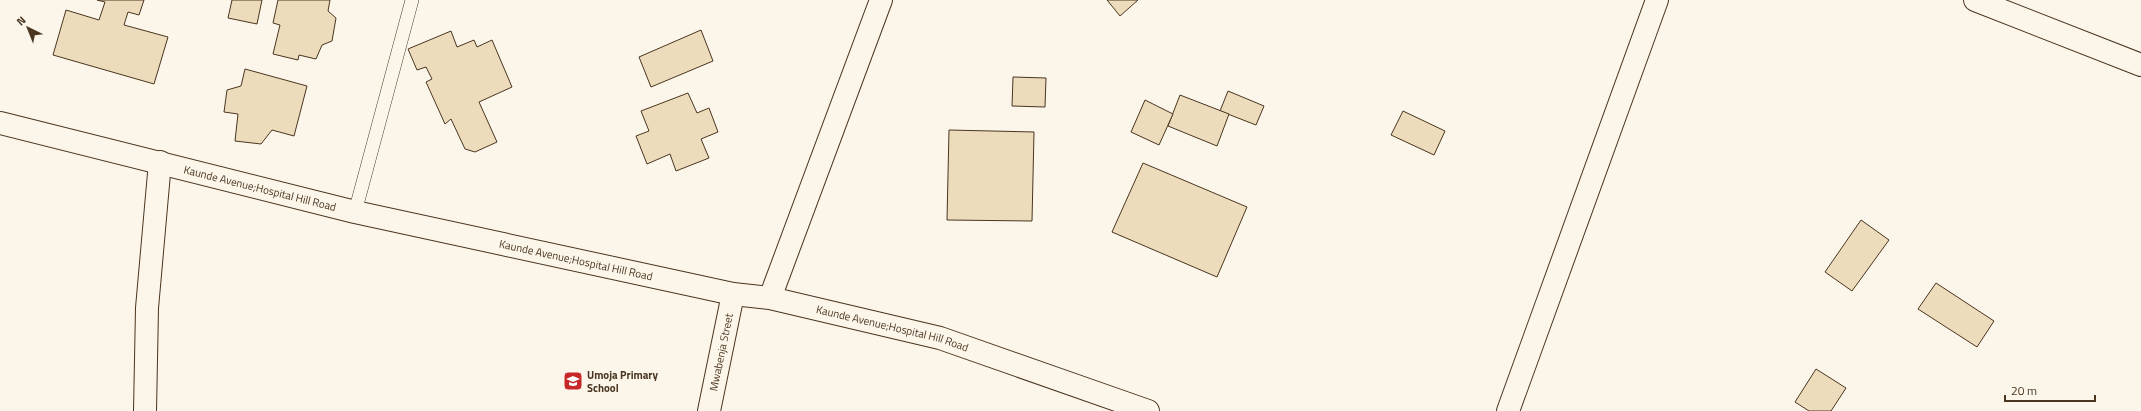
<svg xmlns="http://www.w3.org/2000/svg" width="2141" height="411" viewBox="0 0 2141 411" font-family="'Titillium Web',sans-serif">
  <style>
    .building { fill: #ecdcbc; stroke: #4a3520 }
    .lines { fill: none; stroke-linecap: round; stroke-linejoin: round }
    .lane-casing { stroke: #4a3520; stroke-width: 14 }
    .street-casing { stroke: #4a3520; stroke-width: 24 }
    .lane { stroke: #fbf6e9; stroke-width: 13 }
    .street { stroke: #fbf6e9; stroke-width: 22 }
    .labels { text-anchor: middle; stroke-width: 3; stroke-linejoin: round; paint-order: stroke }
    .street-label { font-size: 11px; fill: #4a3520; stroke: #fbf6e9 }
    .poi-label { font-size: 11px; font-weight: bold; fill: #4a3520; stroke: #fbf6e9; text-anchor: start }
  </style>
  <rect width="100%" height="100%" fill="#fbf6e9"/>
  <g class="building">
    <path d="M 97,0 L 144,0 L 139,15 L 128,12 L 124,25 L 168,37 L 154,84 L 53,55 L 66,10 L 99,20 L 105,2 Z"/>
    <path d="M 232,0 L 262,0 L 257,24 L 228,18 Z"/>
    <path d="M 278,0 L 330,0 L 328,11 L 336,18 L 332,41 L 322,45 L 316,59 L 299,55 L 298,60 L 273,54 L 280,25 L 273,23 Z"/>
    <path d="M 1107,0 L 1138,0 L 1120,16 Z"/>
    <path d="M 701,30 L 713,61 L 651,87 L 639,57 Z"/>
    <path d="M 451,31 L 457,47 L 474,40 L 477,47 L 492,40 L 512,87 L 479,102 L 497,142 L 475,152 L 465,149 L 451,119 L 445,124 L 426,82 L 432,79 L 426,67 L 417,70 L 408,49 Z"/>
    <path d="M 245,69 L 307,86 L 294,136 L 272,130 L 261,144 L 235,141 L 238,114 L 224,112 L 227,90 L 241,86 Z"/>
    <path d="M 1013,77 L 1046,78 L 1045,107 L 1012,106 Z"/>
    <path d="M 1228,91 L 1264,106 L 1256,125 L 1220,111 Z"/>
    <path d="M 688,93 L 697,113 L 709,108 L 718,132 L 701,139 L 709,158 L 676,171 L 670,154 L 647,164 L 636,136 L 649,131 L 641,111 Z"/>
    <path d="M 1180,95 L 1229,114 L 1217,146 L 1168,126 Z"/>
    <path d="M 1145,100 L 1173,114 L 1159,145 L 1131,132 Z"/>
    <path d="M 1403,111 L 1445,131 L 1434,155 L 1391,135 Z"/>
    <path d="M 949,130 L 1034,132 L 1032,221 L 947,220 Z"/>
    <path d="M 1143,163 L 1247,207 L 1217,277 L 1112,232 Z"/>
    <path d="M 1861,220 L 1889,240 L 1852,291 L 1825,272 Z"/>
    <path d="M 1936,283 L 1994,321 L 1977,347 L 1918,309 Z"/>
    <path d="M 1816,369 L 1846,388 L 1831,411 L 1809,411 L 1795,402 Z"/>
  </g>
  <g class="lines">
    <defs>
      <path id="lane" d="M 355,212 L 412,0"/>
      <g id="street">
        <path d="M 1975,0 L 2141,65"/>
        <path id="s1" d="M 0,123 L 355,212 L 733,294 L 770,298 L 940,338 L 1148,411"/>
        <path d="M 770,298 L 881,0"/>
        <path d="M 145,411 L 147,308 L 160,162"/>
        <path id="s2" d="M 709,411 L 733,294"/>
        <path d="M 1508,411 L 1657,0"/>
      </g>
    </defs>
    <use href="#lane" class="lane-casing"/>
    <use href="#street" class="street-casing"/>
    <use href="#lane" class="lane"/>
    <use href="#street" class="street"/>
  </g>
  <defs>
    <symbol id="school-square" viewBox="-11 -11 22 22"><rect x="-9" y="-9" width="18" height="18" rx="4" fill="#c62828" stroke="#fbf6e9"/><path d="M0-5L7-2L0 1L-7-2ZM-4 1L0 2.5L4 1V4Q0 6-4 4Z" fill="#fff"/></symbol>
  </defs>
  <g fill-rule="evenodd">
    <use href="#school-square" x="562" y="370" width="22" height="22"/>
  </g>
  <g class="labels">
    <g class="street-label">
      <text dy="4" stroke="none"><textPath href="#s1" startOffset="268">Kaunde Avenue;Hospital Hill Road</textPath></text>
      <text dy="4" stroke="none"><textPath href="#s1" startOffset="592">Kaunde Avenue;Hospital Hill Road</textPath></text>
      <text dy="4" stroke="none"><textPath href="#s1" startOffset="916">Kaunde Avenue;Hospital Hill Road</textPath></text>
      <text dy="4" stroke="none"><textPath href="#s2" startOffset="60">Mwabenja Street</textPath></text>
    </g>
    <g class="poi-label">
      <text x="587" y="379">Umoja Primary<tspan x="587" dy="13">School</tspan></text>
    </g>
  </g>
  <g transform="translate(28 28) rotate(317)" stroke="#fbf6e9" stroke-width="3" paint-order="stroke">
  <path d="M0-3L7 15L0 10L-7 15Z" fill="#4a3520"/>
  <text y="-6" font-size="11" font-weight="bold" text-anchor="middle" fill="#4a3520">N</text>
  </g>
  <path d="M2005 395v6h90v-6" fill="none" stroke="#4a3520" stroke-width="2"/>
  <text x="2011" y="395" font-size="12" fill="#4a3520" stroke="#fbf6e9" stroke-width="3" paint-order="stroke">20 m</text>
</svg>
